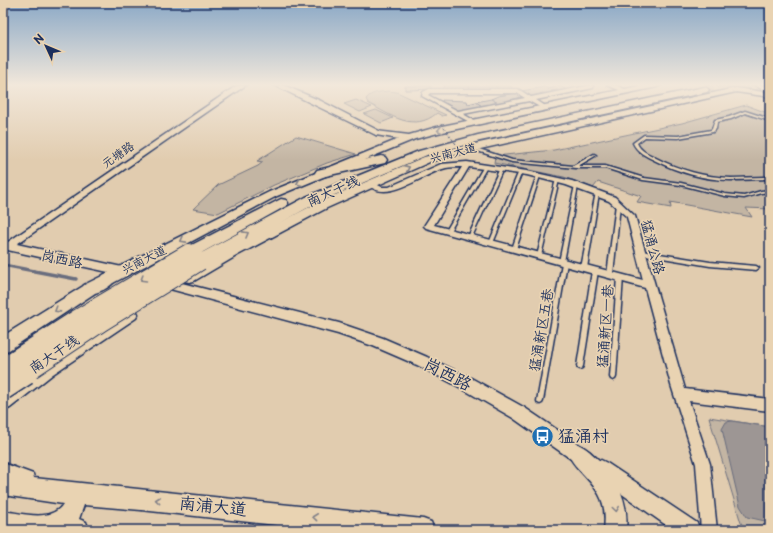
<svg xmlns="http://www.w3.org/2000/svg" width="773" height="533" viewBox="0 0 773 533" font-family="'Playpen Sans','LXGW WenKai TC',sans-serif">
  <style>
    .green { fill: #c3b5a3; stroke: #6f7280 }
    .water { fill: #9d9694; stroke: #696d7e }
    .lines { fill: none; stroke-linecap: round; stroke-linejoin: round }
    .stream { stroke: #696d7e; stroke-width: 3.5 }
    .building { fill: #b0a59a; stroke: #1b2f5e }
    .trunk-tunnel { stroke: #b9ad9f; stroke-width: 10; stroke-dasharray: 10 5; stroke-linecap: butt }
    .service-casing { stroke: #1b2f5e; stroke-width: 3 }
    .minor-casing { stroke: #1b2f5e; stroke-width: 3 }
    .tertiary-casing { stroke: #1b2f5e; stroke-width: 3 }
    .secondary-casing { stroke: #1b2f5e; stroke-width: 3 }
    .primary-casing { stroke: #1b2f5e; stroke-width: 3 }
    .trunk-casing { stroke: #1b2f5e; stroke-width: 3 }
    .service { fill: #e9d3b2; fill-rule: evenodd }
    .minor { fill: #e9d3b2; fill-rule: evenodd }
    .tertiary { fill: #e9d3b2; fill-rule: evenodd }
    .secondary { fill: #e9d3b2; fill-rule: evenodd }
    .primary { fill: #e9d3b2; fill-rule: evenodd }
    .trunk { fill: #e9d3b2; fill-rule: evenodd }
    .trunk-bridge-far1-casing { stroke: #1b2f5e; stroke-width: 20; stroke-linecap: butt }
    .trunk-bridge-casing { stroke: #1b2f5e; stroke-width: 26; stroke-linecap: butt }
    .path-bridge { stroke: #1b2f5e; stroke-width: 1; stroke-dasharray: 2.5 2; stroke-linecap: butt }
    .trunk-bridge-far1 { stroke: #e9d3b2; stroke-width: 18 }
    .trunk-bridge { stroke: #e9d3b2; stroke-width: 23 }
    .oneway { stroke: #828188 }
    .labels { text-anchor: middle; stroke-width: 3.5; stroke-linejoin: round; paint-order: stroke }
    .far-street-label { font-size: 12px; fill: #1b2f5e; stroke: #e9d3b2 }
    .street-label { font-size: 14px; fill: #1b2f5e; stroke: #e9d3b2 }
    .near-street-label { font-size: 17px; fill: #1b2f5e; stroke: #e9d3b2 }
    .near-poi-label { font-size: 17px; fill: #1b2f5e; stroke: #e9d3b2; text-anchor: start }
  </style>
  <rect width="100%" height="100%" fill="#e1ccaf"/>
  <filter id="ink" filterUnits="userSpaceOnUse"><feTurbulence type="fractalNoise" baseFrequency=".025" numOctaves="2"/><feDisplacementMap in="SourceGraphic" scale="8" xChannelSelector="R" yChannelSelector="G"/><feConvolveMatrix kernelMatrix="1 2 1 2 8 2 1 2 1" color-interpolation-filters="sRGB"/></filter>
  <g filter="url(#ink)">
    <g class="green">
      <path d="M 715,85 L 753,85 L 764,91 L 743,88 L 724,92 Z"/>
      <path d="M 388,91 L 397,92 L 446,115 L 442,116 L 437,113 C 414,133 390,115 368,103 L 366,99 C 371,92 380,92 388,91 Z"/>
      <path d="M 356,100 L 372,107 L 360,112 L 344,104 Z"/>
      <path d="M 746,105 L 770,114 L 770,209 L 746,208 L 752,217 L 670,202 L 671,208 L 637,202 L 641,196 L 598,182 L 593,188 L 564,177 L 494,163 L 495,156 L 554,150 L 682,123 Z"/>
      <path d="M 376,110 L 393,118 L 381,123 L 364,114 Z"/>
      <path d="M 296,136 L 356,154 L 327,163 L 274,185 L 218,213 L 193,209 L 218,185 L 258,166 L 263,162 L 257,161 Z"/>
      <path d="M 709,417 L 770,427 L 770,530 L 748,530 L 741,523 Z"/>
    </g>
    <path class="water" d="M 732,421 L 770,427 L 770,526 L 767,525 L 765,521 L 747,517 L 740,506 L 722,429 L 726,422 Z"/>
    <g class="lines">
      <path class="stream" d="M 3,265 L 76,279"/>
    </g>
    <g class="building">
      <path d="M 405,86 L 431,86 L 431,89 L 409,90 L 405,90 Z"/>
      <path d="M 443,86 L 469,86 L 470,89 L 465,89 L 465,91 L 444,90 Z"/>
      <path d="M 469,86 L 496,86 L 497,89 L 491,89 L 493,91 L 489,89 L 470,89 Z"/>
      <path d="M 496,86 L 511,86 L 513,89 L 502,90 L 497,89 Z"/>
      <path d="M 560,86 L 567,90 L 560,91 L 557,90 L 551,91 L 554,93 L 545,94 L 543,93 L 530,97 L 521,91 L 545,87 L 548,89 Z"/>
      <path d="M 517,93 L 522,97 L 498,103 L 491,99 L 498,96 Z"/>
      <path d="M 491,99 L 498,103 L 482,106 L 476,102 Z"/>
      <path d="M 442,100 L 467,101 L 468,104 L 476,102 L 482,106 L 458,111 L 447,104 L 443,103 Z"/>
    </g>
    <g class="lines">
      <path class="trunk-tunnel" d="M 704,90 L 720,85"/>
      <defs>
        <g id="service">
          <path d="M 745,111 L 770,119 L 770,121 L 745,113 L 731,119 L 717,122 L 716,129 L 713,132 L 678,138 L 645,137 L 637,143 C 640,151 649,154 656,158 C 679,170 705,177 731,178 C 742,178 753,177 765,177 L 770,177 L 770,179 C 757,179 744,180 730,180 C 704,180 677,172 654,160 C 646,156 637,152 633,143 L 644,135 L 678,136 L 711,130 L 712,129 L 715,120 L 729,117 Z"/>
          <path d="M 471,147 L 473,147 L 512,160 L 573,166 L 594,154 L 596,155 L 595,156 L 578,166 L 605,166 L 644,178 L 681,183 L 725,194 L 744,196 L 761,191 L 770,190 L 770,192 L 761,193 L 744,198 L 725,196 L 681,185 L 643,180 L 605,168 L 576,168 L 512,162 L 471,149 Z"/>
          <path d="M 484,166 L 485,166 L 487,167 L 450,231 L 448,232 L 446,232 L 446,231 Z"/>
          <path d="M 500,168 L 501,168 L 503,169 L 472,237 L 472,238 L 468,238 L 468,237 Z"/>
          <path d="M 519,171 L 520,171 L 522,172 L 493,243 L 491,245 L 489,244 L 489,243 Z"/>
          <path d="M 537,175 L 539,175 L 540,176 L 516,249 L 514,251 L 512,250 L 512,249 Z"/>
          <path d="M 556,179 L 557,179 L 559,180 L 541,256 L 539,258 L 537,256 Z"/>
          <path d="M 575,185 L 577,185 L 578,186 L 564,262 L 567,262 L 567,263 L 543,401 L 542,403 L 540,404 L 538,403 L 537,401 L 562,263 L 559,263 L 559,262 Z"/>
          <path d="M 596,192 L 598,192 L 599,193 L 587,268 L 584,270 L 581,268 Z"/>
          <path d="M 616,204 L 620,204 L 620,205 L 613,275 L 610,277 L 607,275 Z"/>
          <path d="M 641,251 L 710,262 L 756,266 L 759,268 L 756,270 L 710,266 L 639,254 L 639,252 Z"/>
          <path d="M 595,269 L 598,271 L 583,366 L 582,368 L 580,369 L 578,368 L 577,366 L 592,271 Z"/>
          <path d="M 620,275 L 623,277 L 616,377 L 615,379 L 613,380 L 611,379 L 610,377 L 617,277 Z"/>
        </g>
        <g id="minor">
          <path d="M 246,85 L 11,248 L 5,248 L 3,246 L 5,244 L 236,86 Z"/>
          <path d="M 591,85 L 593,86 L 593,88 L 536,100 L 547,107 L 548,108 L 545,110 L 529,101 L 463,114 L 477,122 L 477,124 L 475,125 L 422,96 L 423,92 L 429,89 L 518,89 L 531,97 ZM 430,93 L 517,93 L 525,98 L 458,111 L 428,95 Z"/>
          <path d="M 607,85 L 616,85 L 629,91 L 624,92 Z"/>
          <path d="M 467,162 L 527,171 L 572,181 L 615,197 L 635,216 L 685,389 L 770,399 L 770,411 L 689,401 L 710,464 L 717,530 L 701,530 L 696,464 L 671,385 L 645,288 L 426,228 L 424,226 L 462,167 C 456,167 451,167 446,168 C 423,173 388,205 367,184 L 371,182 L 382,187 L 389,187 L 441,164 ZM 469,167 L 527,175 L 566,185 L 609,201 L 627,217 L 643,280 L 434,225 Z"/>
        </g>
        <g id="tertiary">
          <path d="M 274,85 L 283,85 L 321,101 L 383,133 L 382,135 L 376,135 Z"/>
          <path d="M 3,241 L 122,267 L 126,268 L 128,271 L 126,274 L 122,275 L 3,249 Z"/>
          <path d="M 174,281 L 339,323 L 383,338 L 427,357 L 471,378 L 525,408 L 590,452 L 593,458 L 590,464 L 584,467 L 578,464 L 513,418 L 461,388 L 417,365 L 373,346 L 338,334 L 170,289 L 168,286 L 170,283 Z"/>
          <path d="M 601,460 L 607,463 L 697,523 L 700,530 L 673,530 L 595,475 L 592,469 L 595,463 Z"/>
        </g>
        <g id="secondary">
          <path d="M 644,85 L 661,85 L 657,87 L 438,133 L 415,139 L 277,196 L 113,283 L 108,284 L 103,283 L 101,279 L 103,275 L 269,192 L 399,139 L 376,135 L 374,133 L 376,131 L 409,135 L 437,127 Z"/>
          <path d="M 736,88 L 770,93 L 770,97 L 736,92 L 467,152 L 432,161 L 327,208 L 238,255 L 194,281 L 189,282 L 184,281 L 182,277 L 184,273 L 319,202 L 424,157 L 465,146 Z"/>
          <path d="M 90,284 L 95,285 L 97,289 L 95,293 L 9,350 L 3,352 L 3,336 L 85,285 Z"/>
          <path d="M 130,308 L 136,310 L 138,314 L 136,318 L 53,374 L 10,408 L 3,411 L 3,391 L 41,364 L 124,310 Z"/>
          <path d="M 579,445 C 587,448 592,454 599,460 C 618,480 629,502 626,530 L 604,530 C 607,504 601,493 584,475 C 578,468 572,463 569,455 L 572,448 Z"/>
          <path d="M 3,463 L 33,474 L 34,478 L 423,519 L 431,522 L 434,530 L 321,530 L 141,510 L 84,505 L 79,519 L 86,522 L 89,530 L 3,530 L 3,511 C 21,513 51,523 63,504 L 3,495 Z"/>
        </g>
        <path id="primary" d="M 108,273 L 113,275 L 116,279 C 111,288 94,296 84,293 L 82,289 L 84,285 Z"/>
        <g id="trunk">
          <path d="M 755,85 L 766,85 L 770,87 L 770,94 Z"/>
          <path d="M 704,87 L 707,88 L 709,90 L 707,92 L 480,141 L 427,155 L 316,203 L 206,265 L 200,266 L 194,265 L 192,261 L 194,257 L 306,197 L 419,151 L 478,135 Z"/>
          <path d="M 381,156 L 385,157 L 387,160 L 385,163 L 321,177 L 317,176 L 315,173 L 317,170 Z"/>
          <path d="M 281,199 L 286,200 L 288,203 L 286,206 L 194,257 L 189,258 L 184,257 L 181,253 L 184,249 Z"/>
        </g>
      </defs>
      <use href="#service" class="service-casing"/>
      <use href="#minor" class="minor-casing"/>
      <use href="#tertiary" class="tertiary-casing"/>
      <use href="#secondary" class="secondary-casing"/>
      <use href="#primary" class="primary-casing"/>
      <use href="#trunk" class="trunk-casing"/>
      <use href="#service" class="service"/>
      <use href="#minor" class="minor"/>
      <use href="#tertiary" class="tertiary"/>
      <use href="#secondary" class="secondary"/>
      <use href="#primary" class="primary"/>
      <use href="#trunk" class="trunk"/>
      <defs>
        <g id="trunk-bridge-far1">
          <path d="M 3,367 L 77,319 L 189,253"/>
          <path d="M 24,374 L 103,321 L 200,261"/>
        </g>
        <path id="trunk-bridge" d="M 3,388 L 26,373"/>
      </defs>
      <use href="#trunk-bridge-far1" class="trunk-bridge-far1-casing"/>
      <use href="#trunk-bridge" class="trunk-bridge-casing"/>
      <g class="path-bridge">
        <path d="M 746,85 L 751,93"/>
        <path d="M 441,124 L 462,152"/>
      </g>
      <use href="#trunk-bridge-far1" class="trunk-bridge-far1"/>
      <use href="#trunk-bridge" class="trunk-bridge"/>
    </g>
    <defs><path id="oneway-chevron" d="M-2-3.5L2.5 0L-2 3.5" fill="none" stroke-width="1.6" stroke-linecap="round" stroke-linejoin="round"/></defs>
    <g class="oneway">
      <use href="#oneway-chevron" transform="translate(440 130) rotate(168)"/>
      <use href="#oneway-chevron" transform="translate(407 168) rotate(-24)"/>
      <use href="#oneway-chevron" transform="translate(299 183) rotate(157)"/>
      <use href="#oneway-chevron" transform="translate(246 234) rotate(-29)"/>
      <use href="#oneway-chevron" transform="translate(183 240) rotate(152)"/>
      <use href="#oneway-chevron" transform="translate(143 279) rotate(149)"/>
      <use href="#oneway-chevron" transform="translate(57 310) rotate(148)"/>
      <use href="#oneway-chevron" transform="translate(158 500) rotate(-174)"/>
      <use href="#oneway-chevron" transform="translate(616 509) rotate(82)"/>
      <use href="#oneway-chevron" transform="translate(315 517) rotate(-174)"/>
    </g>
  </g>
  <linearGradient id="sky" x2="0" y2="1"><stop stop-color="#8aa8c6"/><stop offset="0.53" stop-color="#f2e8db"/><stop offset="1" stop-color="#f2e8db" stop-opacity="0"/></linearGradient>
  <rect width="773" height="160" fill="url(#sky)"/>
  <defs>
    <symbol id="bus-disc" viewBox="-11 -11 22 22"><circle r="9.5" fill="#1f6fb2" stroke="#e9d3b2"/><path d="M-5-6H5V4H4V6H2V4H-2V6H-4V4H-5ZM-3.5-4V0h7V-4ZM-3.5 1.2v1.5H-2V1.2ZM2 1.2v1.5H3.5V1.2Z" fill="#fff"/></symbol>
  </defs>
  <g fill-rule="evenodd">
    <use href="#bus-disc" x="530" y="424" width="25" height="25"/>
  </g>
  <g class="labels">
    <g class="far-street-label">
      <text transform="translate(453 153) rotate(-14)" y="4">兴南大道</text>
      <text transform="translate(118 155) rotate(-35)" y="4">元塘路</text>
      <text transform="translate(144 260) rotate(-27)" y="4">兴南大道</text>
    </g>
    <g class="street-label">
      <text transform="translate(333 191) rotate(-24)" y="5">南大干线</text>
      <text transform="translate(653 247) rotate(75)" y="5">猛涌公路</text>
      <text transform="translate(62 259) rotate(12)" y="5">岗西路</text>
      <text transform="translate(605 326) rotate(-86)" y="5">猛涌新区一巷</text>
      <text transform="translate(541 330) rotate(-80)" y="5">猛涌新区五巷</text>
      <text transform="translate(54 354) rotate(-34)" y="5">南大干线</text>
    </g>
    <g class="near-street-label">
      <text transform="translate(448 374) rotate(27)" y="6">岗西路</text>
      <text transform="translate(213 506) rotate(6)" y="6">南浦大道</text>
    </g>
    <g class="near-poi-label">
      <text x="558" y="442">猛涌村</text>
    </g>
  </g>
  <rect width="773" height="533" fill="none" stroke="#e9d3b2" stroke-width="16"/>
  <rect x="8" y="8" width="757" height="517" fill="none" stroke="#1b2f5e" stroke-width="1.5" filter="url(#ink)"/>
  <g transform="translate(46 46) rotate(314)" stroke="#e9d3b2" stroke-width="3" paint-order="stroke">
  <path d="M0-3L7 15L0 10L-7 15Z" fill="#1b2f5e"/>
  <text y="-6" font-size="11" font-weight="bold" text-anchor="middle" fill="#1b2f5e">N</text>
  </g>
</svg>
